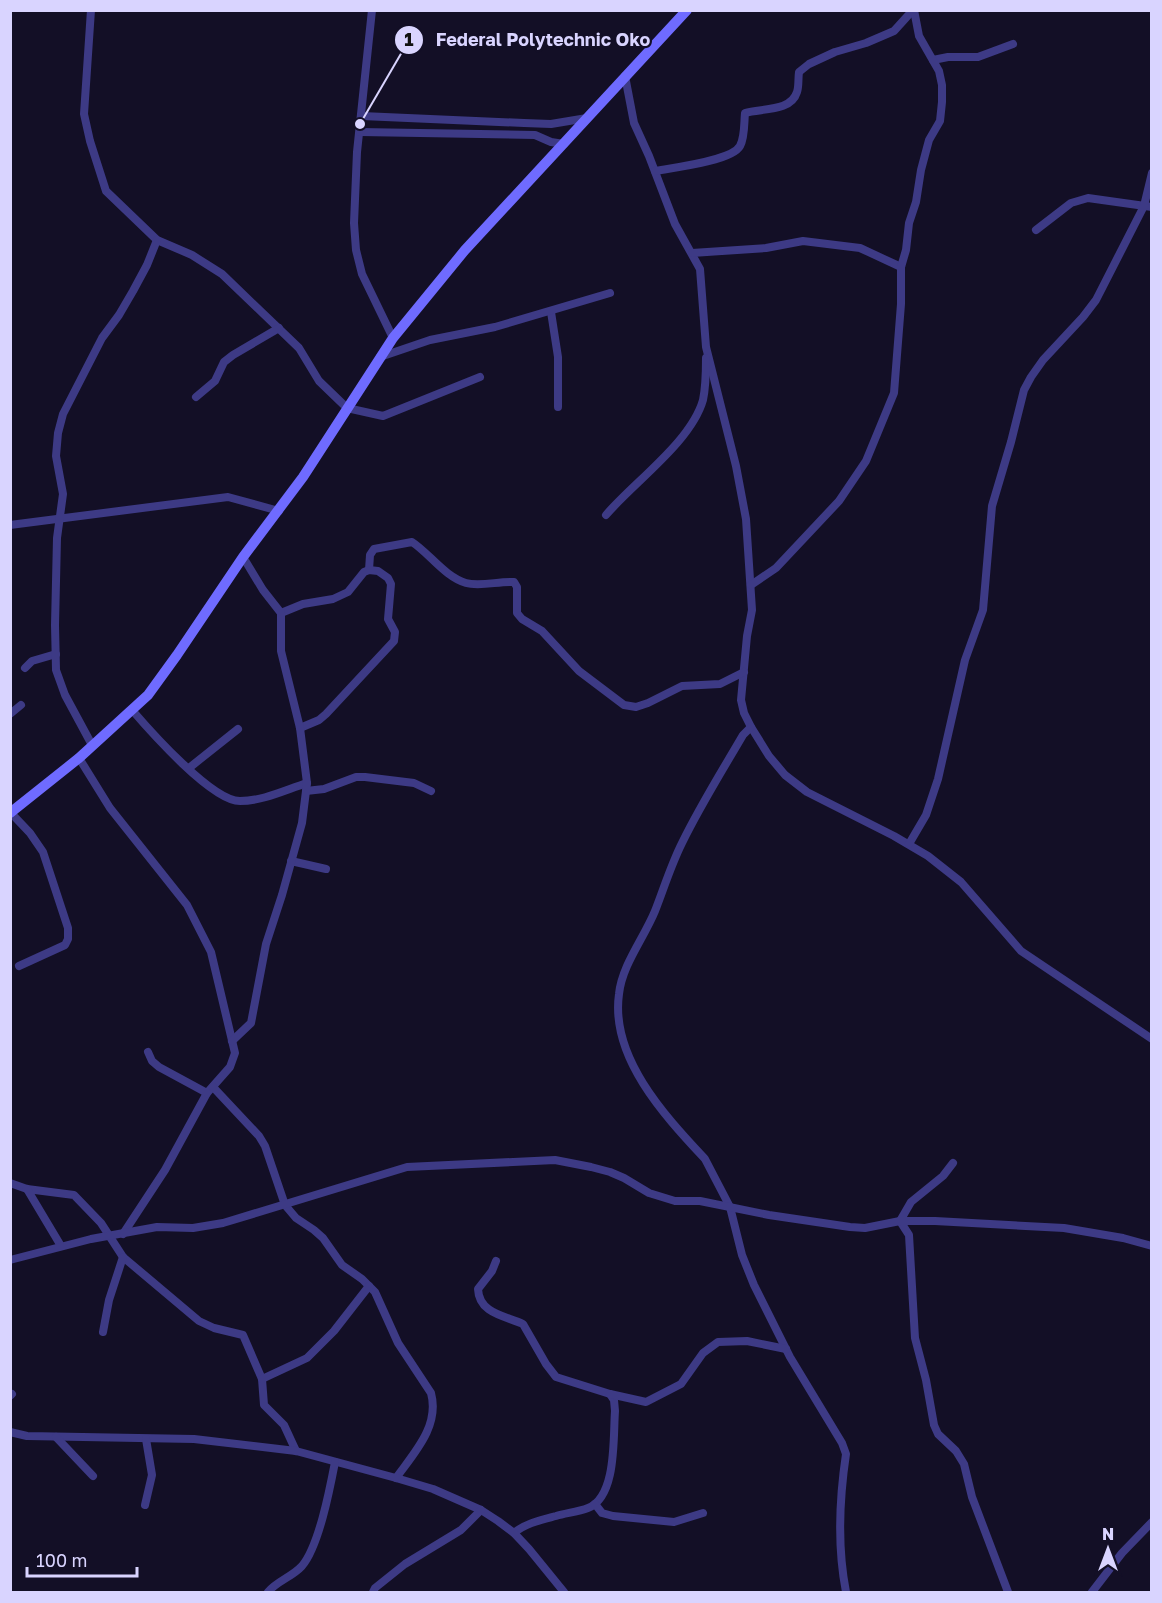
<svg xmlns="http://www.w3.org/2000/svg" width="1162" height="1603" viewBox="0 0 1162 1603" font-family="'Golos Text',sans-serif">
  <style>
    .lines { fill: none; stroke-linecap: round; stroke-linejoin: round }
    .minor { stroke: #3d3a85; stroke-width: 8 }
    .secondary { stroke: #6f6bff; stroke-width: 10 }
    .leader { fill: none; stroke: #d9d4ff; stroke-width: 2 }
    .callout-dot { fill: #d9d4ff; stroke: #130f26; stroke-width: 2 }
    .mark-label { font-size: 18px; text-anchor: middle; font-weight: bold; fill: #111 }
    .callout-label { font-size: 18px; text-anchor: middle; font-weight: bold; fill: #d9d4ff; stroke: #130f26; stroke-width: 4.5; stroke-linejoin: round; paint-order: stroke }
  </style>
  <rect width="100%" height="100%" fill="#130f26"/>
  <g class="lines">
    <g class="minor">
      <path d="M 91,10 L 84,114 L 90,141 L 106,191 L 157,240 L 192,255 L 222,274 L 299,348 L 319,381 L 347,408 L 383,416 L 480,377"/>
      <path d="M 372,10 L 357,152 L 354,223 L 356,250 L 362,274 L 393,338"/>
      <path d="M 933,60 L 948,57 L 978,57 L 1013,44"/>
      <path d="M 625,76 L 634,123 L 649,156 L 675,224 L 700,269 L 706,347 L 736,466 L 746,519 L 752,610 L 747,636 L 741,700 L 744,713 L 751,727 L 769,756 L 785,775 L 807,792 L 894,836 L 928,856 L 961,882 L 1021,951 L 1152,1039"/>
      <path d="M 362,116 L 524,123 L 551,124 L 587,118"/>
      <path d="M 360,132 L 535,135 L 551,142 L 564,144"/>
      <path d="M 655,171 C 672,168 732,161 740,146 C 745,137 744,122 745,113 C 761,108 791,112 797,92 C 799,86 798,79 799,72 L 809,64 L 835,52 L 866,43 L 894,31 L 913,10"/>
      <path d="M 1036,230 L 1071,203 L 1088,198 L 1152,207"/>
      <path d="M 692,253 L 766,248 L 803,241 L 860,248 L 901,267"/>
      <path d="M 551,312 L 558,357 L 558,407"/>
      <path d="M 380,357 L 430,340 L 495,327 L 610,293"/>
      <path d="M 196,397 L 215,381 L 224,362 L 233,355 L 279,328"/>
      <path d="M 606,515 C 634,482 691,442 703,400 C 706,386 706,372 706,358"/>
      <path d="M 10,525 L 228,497 L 279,511"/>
      <path d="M 369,570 L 370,555 L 374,549 L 412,542 C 429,553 445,577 466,583 C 480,587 499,581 514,582 L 517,587 L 517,613 L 522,619 L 542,631 L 579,671 L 624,705 L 636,707 L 648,703 L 682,686 L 720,684 L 744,672"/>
      <path d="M 751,585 L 776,568 L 839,501 L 866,461 L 894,393 L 901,304 L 901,267 L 906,250 L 909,223 L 916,202 L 921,170 L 929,140 L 940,121 L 942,102 L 942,85 L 939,71 L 919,36 L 914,10"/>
      <path d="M 281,613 L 303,604 L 333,599 L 348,592 L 364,572 L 369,570 L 378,571 L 388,578 L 391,584 L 388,619 L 395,632 L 394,641 L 326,714 L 319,720 L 300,728"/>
      <path d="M 25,668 L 32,661 L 56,654"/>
      <path d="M 132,710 C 151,732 212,801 240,801 C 263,801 285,790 307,783"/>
      <path d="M 10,714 L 21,705"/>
      <path d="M 751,727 L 743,735 C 722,771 700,806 682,843 C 671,865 664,888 655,911 C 644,938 622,965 619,994 C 610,1058 666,1117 705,1159 L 730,1207 L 742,1255 L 754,1285 L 790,1357 L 842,1443 L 846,1454 C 839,1501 837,1546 846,1592"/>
      <path d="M 92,745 L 65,695 L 56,670 L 55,625 L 57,538 L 63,494 L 56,456 L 58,433 L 63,414 L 102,338 L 119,315 L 133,291 L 147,265 L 157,240"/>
      <path d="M 79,758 L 110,808 L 187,905 L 211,952 L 235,1053 L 230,1067 L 207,1093 L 165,1170 L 123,1234"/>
      <path d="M 189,768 L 238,729"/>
      <path d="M 306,791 L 324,789 L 356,777 L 365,777 L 414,783 L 431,791"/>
      <path d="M 11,813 L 30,833 L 43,852 L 68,928 L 68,939 L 65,945 L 19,966"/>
      <path d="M 909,844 L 926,815 L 938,779 L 965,660 L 983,610 L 992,506 L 1011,442 L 1024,390 L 1031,377 L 1043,360 L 1083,317 L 1096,300 L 1144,206 L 1152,173"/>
      <path d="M 291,861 L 326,869"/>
      <path d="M 232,1041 L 251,1023 L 266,944 L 282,895 L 302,823 L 307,783 L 300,728 L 281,651 L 281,613 L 263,590 L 243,557"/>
      <path d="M 148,1052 L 152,1061 L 159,1067 L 207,1093"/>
      <path d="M 213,1087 L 259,1136 L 265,1146 L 285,1205 L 296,1218 L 314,1230 L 323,1238 L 342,1265 L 362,1279 L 375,1292 L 398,1343 L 431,1393 C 440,1426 414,1453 396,1478"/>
      <path d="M 953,1163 L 943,1176 L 911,1202 L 900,1221 L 909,1235 L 915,1338 L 926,1380 L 934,1425 L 938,1434 L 956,1451 L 964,1464 L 972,1497 L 1008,1592"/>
      <path d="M 10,1183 L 27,1189 L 74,1195 L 101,1223 L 123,1257 L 199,1321 L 214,1328 L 243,1335 L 262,1379 L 264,1405 L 284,1425 L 296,1451"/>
      <path d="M 27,1189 L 61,1246"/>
      <path d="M 10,1260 L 91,1239 L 157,1227 L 193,1228 L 223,1223 L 407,1167 L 555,1160 L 591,1167 L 610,1172 L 624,1178 L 649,1193 L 675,1201 L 700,1201 L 769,1215 L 850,1227 L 865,1228 L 900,1221 L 935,1221 L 1064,1228 L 1123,1238 L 1152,1246"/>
      <path d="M 496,1261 L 492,1271 L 478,1289 C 479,1314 506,1316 523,1324 L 546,1364 L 556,1377 L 610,1394 L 614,1400 L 615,1411 C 613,1437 617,1497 588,1508 C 578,1512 566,1513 556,1516 C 541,1520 526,1523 514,1533"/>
      <path d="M 103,1332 L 109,1300 L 123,1257"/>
      <path d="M 262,1379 L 307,1358 L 334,1331 L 369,1286"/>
      <path d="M 610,1394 L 646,1402 L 681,1384 L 703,1353 L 718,1342 L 747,1341 L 786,1349"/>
      <path d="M 10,1396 L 12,1394"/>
      <path d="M 10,1432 L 27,1436 L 194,1439 L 296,1451 L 396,1478 L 433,1489 L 481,1510 L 498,1521 L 514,1533 L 529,1549 L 564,1592"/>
      <path d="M 56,1437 L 93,1476"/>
      <path d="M 595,1504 L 602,1513 L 613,1516 L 674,1522 L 703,1513"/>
      <path d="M 145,1505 L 152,1475 L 146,1439"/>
      <path d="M 268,1592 C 277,1581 292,1577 302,1566 C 319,1546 330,1488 335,1462"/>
      <path d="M 373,1592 L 375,1588 L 405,1564 L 461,1530 L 481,1510"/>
      <path d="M 1092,1592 L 1122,1553 L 1152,1522"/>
    </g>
    <path class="secondary" d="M 10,813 L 79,758 L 148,695 L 177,655 L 243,557 L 303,477 L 393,338 L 465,250 L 687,10"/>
  </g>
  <path class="leader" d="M360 124L409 40"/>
  <g class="callout-dot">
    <circle cx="360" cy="124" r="6"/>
    <circle cx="409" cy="40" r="15"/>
  </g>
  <g class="mark-label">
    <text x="409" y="46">1</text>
  </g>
  <g class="callout-label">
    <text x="543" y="46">Federal Polytechnic Oko</text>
  </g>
  <rect width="1162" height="1603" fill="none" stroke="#d9d4ff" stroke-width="24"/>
  <g transform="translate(1108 1549)" stroke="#130f26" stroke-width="4.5" paint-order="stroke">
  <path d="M0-4.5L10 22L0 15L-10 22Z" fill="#d9d4ff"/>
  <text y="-9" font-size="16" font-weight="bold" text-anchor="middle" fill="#d9d4ff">N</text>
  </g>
  <path d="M27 1567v9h110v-9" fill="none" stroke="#d9d4ff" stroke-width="3"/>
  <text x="36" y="1567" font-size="18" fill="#d9d4ff" stroke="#130f26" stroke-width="4.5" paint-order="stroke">100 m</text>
</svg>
